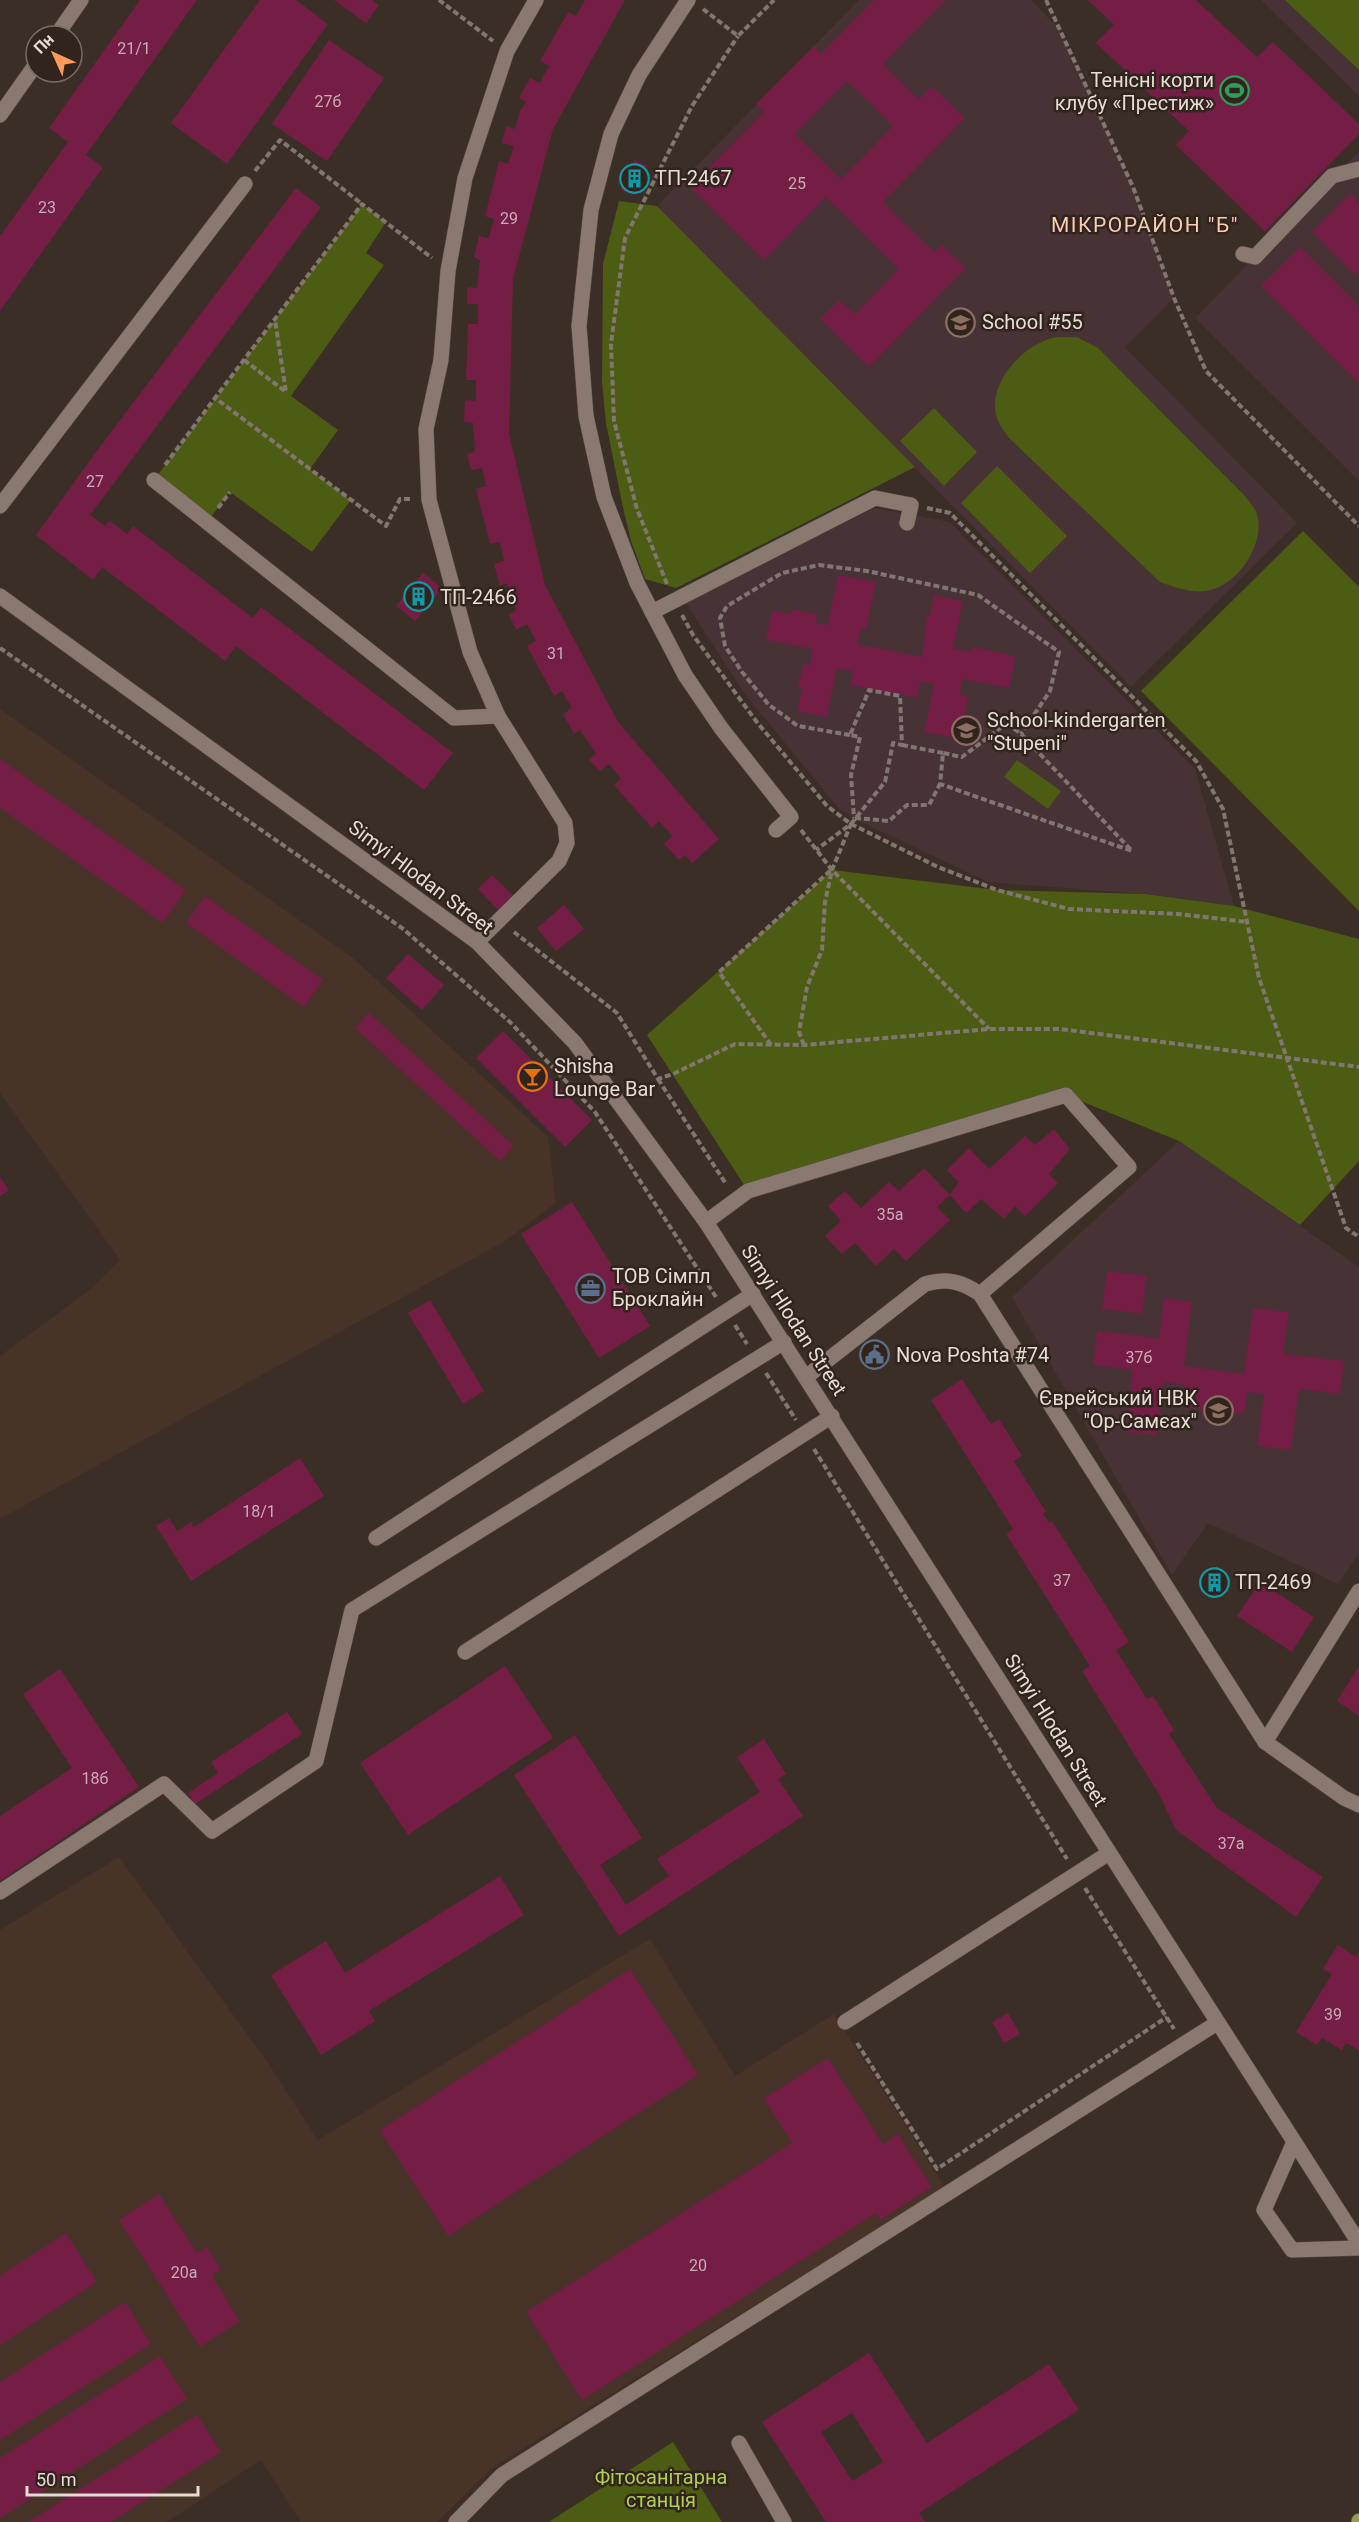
<svg xmlns="http://www.w3.org/2000/svg" width="1359" height="2522" viewBox="0 0 1359 2522" font-family="Roboto,sans-serif">
  <style>
    .built { fill: #473328 }
    .education { fill: #473235 }
    .green { fill: #4c5c13 }
    .building { fill: #741e46; fill-rule: evenodd }
    .lines { fill: none; stroke-linecap: round; stroke-linejoin: round }
    .minor-casing { stroke: #594d46; stroke-width: 16 }
    .major-casing { stroke: #594d46; stroke-width: 16 }
    .path { stroke: #827770; stroke-width: 4; stroke-dasharray: 6 3; stroke-linecap: butt }
    .minor { stroke: #897970; stroke-width: 15 }
    .major { stroke: #949d4e; stroke-width: 15 }
    .labels { text-anchor: middle; stroke-width: 5; stroke-linejoin: round; paint-order: stroke }
    .number-label { font-size: 16px; fill: #c9acb2 }
    .poi-label { font-size: 20px; fill: #e5dcd6; stroke: #31241c; text-anchor: start }
    .street-label { font-size: 20px; fill: #e5dcd6; stroke: #31241c }
    .park-label { font-size: 20px; fill: #b0cf51; stroke: #31241c }
    .neighbourhood-label { font-size: 21px; letter-spacing: 1.5px; fill: #f9cdb4; stroke: #31241c }
  </style>
  <rect width="100%" height="100%" fill="#3b2e26"/>
  <g class="built">
    <path d="M 0,709 L 353,958 L 548,1137 L 556,1203 L 505,1241 L 0,1519 L 0,1356 L 91,1289 L 120,1260 L 0,1093 Z"/>
    <path d="M 119,1857 L 268,2063 L 318,2140 L 650,1939 L 735,2076 L 834,2014 L 945,2187 L 492,2468 L 437,2522 L 301,2522 L 261,2460 L 167,2522 L 0,2522 L 0,1930 Z"/>
  </g>
  <g class="education">
    <path d="M 859,0 L 1031,0 L 1061,31 L 1133,187 L 1174,298 L 1125,347 L 1297,523 L 1131,687 L 657,206 Z"/>
    <path d="M 1261,0 L 1359,0 L 1359,96 Z"/>
    <path d="M 1359,151 L 1359,481 L 1195,318 Z"/>
    <path d="M 874,508 L 950,522 L 1195,769 L 1234,906 L 1145,894 L 988,882 L 863,823 L 839,809 L 744,693 L 686,603 Z"/>
    <path d="M 1179,1141 L 1359,1267 L 1359,1553 L 1338,1584 L 1208,1523 L 1172,1575 L 1012,1297 Z"/>
  </g>
  <g class="green">
    <path d="M 1285,0 L 1359,0 L 1359,70 Z"/>
    <path d="M 619,201 L 657,206 L 915,467 L 676,588 L 645,579 L 631,541 L 622,503 L 606,423 L 602,382 L 603,264 Z"/>
    <path d="M 362,204 L 386,222 L 366,253 L 384,265 L 291,396 L 338,430 L 310,469 L 351,500 L 312,552 L 230,492 L 207,522 L 154,480 Z"/>
    <path d="M 1077,337 L 1098,348 L 1244,495 C 1248,500 1255,508 1257,514 C 1266,545 1236,588 1205,591 C 1190,593 1174,587 1160,582 L 1009,438 C 1005,432 999,425 997,418 C 986,386 1020,348 1049,339 C 1057,336 1069,338 1077,337 Z"/>
    <path d="M 934,408 L 977,452 L 944,486 L 900,441 Z"/>
    <path d="M 997,466 L 1067,536 L 1030,573 L 961,503 Z"/>
    <path d="M 1303,531 L 1359,587 L 1359,911 L 1141,691 Z"/>
    <path d="M 1017,760 L 1061,791 L 1048,809 L 1004,777 Z"/>
    <path d="M 832,870 L 997,890 L 1145,894 L 1234,906 L 1359,939 L 1359,1161 L 1300,1225 L 1179,1141 L 1066,1095 L 748,1191 L 647,1035 Z"/>
    <path d="M 673,2442 L 722,2522 L 549,2522 Z"/>
  </g>
  <g class="building">
    <path d="M 140,0 L 197,0 L 86,155 L 103,167 L 0,311 L 0,236 L 68,142 L 49,128 Z"/>
    <path d="M 260,0 L 296,0 L 328,24 L 227,164 L 171,123 Z"/>
    <path d="M 334,0 L 372,0 L 379,5 L 366,23 Z"/>
    <path d="M 585,0 L 625,0 L 553,129 L 513,279 L 509,434 L 545,585 L 618,722 L 719,839 L 692,863 L 685,855 L 679,860 L 664,844 L 672,836 L 659,821 L 652,828 L 614,785 L 621,779 L 609,764 L 600,771 L 589,760 L 596,753 L 580,730 L 574,734 L 563,714 L 572,708 L 562,691 L 554,696 L 527,646 L 536,641 L 527,624 L 516,630 L 509,615 L 516,610 L 507,583 L 500,586 L 494,564 L 504,561 L 500,542 L 490,544 L 476,489 L 486,486 L 482,468 L 471,470 L 467,454 L 475,452 L 473,423 L 464,422 L 465,400 L 476,401 L 476,380 L 466,380 L 468,324 L 478,324 L 478,304 L 467,304 L 467,287 L 477,288 L 480,260 L 474,257 L 479,236 L 489,238 L 491,229 L 494,219 L 485,216 L 499,161 L 508,164 L 514,146 L 502,143 L 506,126 L 515,129 L 520,111 L 526,102 L 519,98 L 530,78 L 540,83 L 544,75 L 549,66 L 540,61 L 568,12 L 576,16 Z"/>
    <path d="M 874,0 L 946,0 L 883,64 L 919,99 L 932,86 L 965,118 L 883,202 L 934,252 L 941,244 L 966,268 L 869,367 L 820,319 L 839,300 L 855,314 L 899,269 L 826,197 L 764,260 L 690,187 L 764,112 L 756,104 L 814,46 L 821,54 ZM 847,81 L 893,126 L 841,179 L 795,134 Z"/>
    <path d="M 1088,0 L 1196,0 L 1257,57 L 1273,42 L 1359,124 L 1359,134 L 1265,231 L 1176,145 L 1189,131 L 1096,43 L 1114,25 Z"/>
    <path d="M 329,40 L 384,78 L 327,161 L 272,124 Z"/>
    <path d="M 634,160 L 647,166 L 635,195 L 621,190 Z"/>
    <path d="M 296,188 L 321,207 L 90,515 L 105,526 L 110,521 L 127,534 L 133,526 L 253,618 L 261,607 L 453,753 L 424,790 L 236,646 L 225,661 L 102,567 L 93,580 L 36,535 L 99,448 Z"/>
    <path d="M 1350,194 L 1359,203 L 1359,271 L 1355,275 L 1312,232 Z"/>
    <path d="M 1300,247 L 1359,306 L 1359,383 L 1261,286 Z"/>
    <path d="M 423,573 L 442,588 L 415,621 L 396,606 Z"/>
    <path d="M 838,575 L 876,582 L 866,630 L 861,628 L 857,644 L 922,657 L 927,615 L 930,616 L 934,595 L 963,601 L 953,649 L 971,652 L 972,647 L 1016,656 L 1009,688 L 962,679 L 960,694 L 968,696 L 964,719 L 958,718 L 955,738 L 924,732 L 934,684 L 920,682 L 917,698 L 850,685 L 853,671 L 837,668 L 827,717 L 797,711 L 802,688 L 798,688 L 803,664 L 810,665 L 813,649 L 766,640 L 772,611 L 791,614 L 792,609 L 818,615 L 816,623 L 828,625 Z"/>
    <path d="M 0,759 L 186,890 L 163,923 L 0,808 Z"/>
    <path d="M 492,875 L 515,897 L 500,912 L 478,889 Z"/>
    <path d="M 205,896 L 323,980 L 304,1007 L 186,923 Z"/>
    <path d="M 564,905 L 584,929 L 556,951 L 537,928 Z"/>
    <path d="M 408,954 L 444,985 L 422,1010 L 386,978 Z"/>
    <path d="M 369,1013 L 514,1146 L 500,1161 L 355,1028 Z"/>
    <path d="M 503,1031 L 592,1120 L 565,1147 L 476,1058 Z"/>
    <path d="M 1054,1129 L 1070,1149 L 1049,1174 L 1058,1183 L 1025,1216 L 1015,1206 L 1004,1219 L 981,1199 L 966,1213 L 950,1195 L 959,1182 L 947,1170 L 969,1148 L 989,1169 L 1025,1136 L 1035,1145 Z"/>
    <path d="M 924,1168 L 950,1195 L 937,1207 L 950,1220 L 906,1261 L 894,1249 L 876,1266 L 855,1243 L 842,1254 L 825,1236 L 841,1221 L 828,1206 L 845,1191 L 861,1208 L 889,1182 L 899,1191 Z"/>
    <path d="M 0,1177 L 9,1190 L 0,1196 Z"/>
    <path d="M 572,1202 L 650,1326 L 599,1358 L 521,1234 Z"/>
    <path d="M 1107,1271 L 1147,1276 L 1142,1314 L 1102,1309 Z"/>
    <path d="M 1164,1298 L 1192,1302 L 1184,1366 L 1244,1374 L 1253,1308 L 1289,1312 L 1283,1354 L 1344,1361 L 1340,1394 L 1299,1389 L 1291,1450 L 1257,1446 L 1264,1394 L 1247,1392 L 1244,1414 L 1182,1406 L 1184,1385 L 1164,1382 L 1157,1435 L 1126,1432 L 1133,1370 L 1093,1365 L 1097,1331 L 1159,1338 Z"/>
    <path d="M 430,1300 L 484,1391 L 463,1404 L 408,1313 Z"/>
    <path d="M 962,1379 L 991,1424 L 999,1419 L 1022,1456 L 1014,1461 L 1046,1512 L 1043,1514 L 1049,1523 L 1052,1521 L 1129,1642 L 1116,1650 L 1147,1699 L 1153,1696 L 1174,1730 L 1169,1734 L 1217,1808 L 1323,1877 L 1296,1917 L 1176,1830 L 1159,1794 L 1082,1671 L 1090,1666 L 1006,1534 L 1013,1529 L 931,1400 Z"/>
    <path d="M 300,1458 L 324,1496 L 191,1581 L 156,1526 L 169,1518 L 177,1531 L 191,1522 L 194,1527 Z"/>
    <path d="M 1216,1566 L 1227,1573 L 1212,1598 L 1200,1591 Z"/>
    <path d="M 1260,1582 L 1314,1617 L 1292,1652 L 1237,1616 Z"/>
    <path d="M 505,1666 L 553,1738 L 408,1835 L 360,1763 Z"/>
    <path d="M 1359,1666 L 1359,1716 L 1337,1701 Z"/>
    <path d="M 60,1669 L 139,1787 L 0,1881 L 0,1816 L 72,1768 L 23,1694 Z"/>
    <path d="M 287,1712 L 302,1734 L 195,1804 L 188,1793 L 218,1773 L 211,1762 Z"/>
    <path d="M 575,1735 L 642,1838 L 600,1865 L 626,1905 L 669,1876 L 657,1859 L 760,1792 L 737,1757 L 764,1739 L 786,1774 L 778,1779 L 803,1816 L 619,1936 L 514,1775 Z"/>
    <path d="M 500,1876 L 524,1915 L 369,2011 L 375,2021 L 321,2055 L 271,1975 L 326,1941 L 345,1973 Z"/>
    <path d="M 1338,1945 L 1356,1957 L 1359,1953 L 1359,2050 L 1346,2043 L 1342,2050 L 1322,2038 L 1317,2045 L 1296,2032 L 1332,1974 L 1323,1969 Z"/>
    <path d="M 630,1969 L 698,2075 L 448,2236 L 380,2130 Z"/>
    <path d="M 1008,2013 L 1020,2034 L 1004,2043 L 992,2022 Z"/>
    <path d="M 828,2058 L 883,2144 L 898,2134 L 932,2187 L 880,2220 L 876,2213 L 582,2400 L 526,2312 L 792,2143 L 764,2098 Z"/>
    <path d="M 159,2194 L 197,2253 L 207,2247 L 221,2269 L 212,2276 L 240,2321 L 200,2347 L 119,2220 Z"/>
    <path d="M 66,2233 L 97,2282 L 0,2345 L 0,2276 Z"/>
    <path d="M 125,2302 L 151,2344 L 0,2440 L 0,2382 Z"/>
    <path d="M 869,2353 L 927,2443 L 1049,2364 L 1079,2410 L 919,2513 L 925,2522 L 826,2522 L 762,2422 ZM 852,2413 L 883,2462 L 852,2481 L 821,2432 Z"/>
    <path d="M 160,2356 L 187,2399 L 0,2518 L 0,2458 Z"/>
    <path d="M 197,2415 L 221,2452 L 111,2522 L 28,2522 Z"/>
  </g>
  <g class="lines">
    <defs>
      <g id="minor">
        <path d="M 688,0 L 639,75 L 611,134 L 591,210 L 579,326 L 586,416 L 604,497 L 637,583 L 685,675 L 721,728 L 791,817 L 776,830"/>
        <path d="M 56,36 L 81,0"/>
        <path d="M 0,115 L 36,64"/>
        <path d="M 1243,254 L 1255,257 L 1332,176 L 1359,169"/>
        <path d="M 154,480 L 454,718 L 498,716"/>
        <path d="M 0,506 L 245,184"/>
        <path d="M 0,596 L 477,942 L 575,1043 L 706,1222 L 1359,2243"/>
        <path d="M 652,612 L 875,498 L 911,505 L 907,523"/>
        <path d="M 477,942 L 559,861 L 567,843 L 565,823 L 498,716 L 470,652 L 429,500 L 426,429 L 441,360 L 448,271 L 465,178 L 507,51 L 536,0"/>
        <path d="M 706,1222 L 748,1191 L 1066,1095 L 1129,1167 L 980,1294"/>
        <path d="M 806,1377 L 925,1284 C 947,1278 961,1281 980,1294 L 1265,1742 L 1344,1798 L 1359,1805"/>
        <path d="M 376,1538 L 753,1294"/>
        <path d="M 465,1652 L 832,1416"/>
        <path d="M 1265,1742 L 1359,1591"/>
        <path d="M 0,1892 L 164,1784 L 212,1831 L 316,1761 L 352,1610 L 784,1342"/>
        <path d="M 845,2022 L 1109,1853"/>
        <path d="M 1294,2142 L 1264,2210 L 1292,2250 L 1359,2248"/>
        <path d="M 739,2443 L 784,2522"/>
        <path d="M 456,2522 L 502,2475 L 1217,2023"/>
      </g>
      <path id="major" d="M 1359,2522 L 1359,2521"/>
    </defs>
    <use href="#minor" class="minor-casing"/>
    <use href="#major" class="major-casing"/>
    <g class="path">
      <path d="M 439,0 L 493,41"/>
      <path d="M 1046,0 L 1133,187 L 1174,298 L 1206,371 L 1359,526"/>
      <path d="M 703,9 L 738,36 L 774,0"/>
      <path d="M 255,171 L 280,140 L 362,204"/>
      <path d="M 244,360 L 286,392 L 275,320"/>
      <path d="M 165,465 L 215,398"/>
      <path d="M 410,499 L 400,499 L 386,526 L 215,398 L 362,204 L 432,258"/>
      <path d="M 218,508 L 230,492"/>
      <path d="M 927,508 L 950,513 L 1196,761 L 1223,809 L 1259,978 L 1346,1228 L 1359,1237"/>
      <path d="M 667,584 L 637,509 L 614,421 L 611,344 L 625,238 L 692,106 L 738,36"/>
      <path d="M 682,615 L 693,635 L 756,721 L 827,806 L 851,824 L 938,867 L 997,890 L 1069,909 L 1178,914 L 1248,922"/>
      <path d="M 0,648 L 402,928 L 510,1022 L 595,1112 L 716,1297"/>
      <path d="M 1007,723 L 1021,734 L 1132,851 L 940,784 L 943,753 L 962,757 Z"/>
      <path d="M 850,735 L 798,726 L 769,705 L 742,672 L 725,646 L 720,618 L 727,606 L 782,573 L 819,565 L 867,571 L 978,595 L 1059,652 L 1050,691 L 1021,734"/>
      <path d="M 902,745 L 943,753"/>
      <path d="M 855,818 L 889,821 L 907,805 L 929,805 L 940,784"/>
      <path d="M 851,824 L 885,782 L 893,743 L 902,745 L 900,696 L 869,690 L 850,735 L 860,737 L 851,775 L 854,818"/>
      <path d="M 801,830 L 832,870 L 989,1029"/>
      <path d="M 514,932 L 617,1013 L 658,1079 L 673,1074 L 735,1044 L 804,1045 L 989,1029 L 1060,1029 L 1359,1067"/>
      <path d="M 771,1045 L 719,972 L 831,870"/>
      <path d="M 804,1045 L 799,1032 L 807,987 L 822,950 L 825,902 L 832,870 L 851,824 L 816,850"/>
      <path d="M 658,1079 L 726,1184"/>
      <path d="M 735,1325 L 747,1344"/>
      <path d="M 766,1373 L 796,1420"/>
      <path d="M 814,1449 L 1067,1859"/>
      <path d="M 1085,1888 L 1174,2029"/>
      <path d="M 857,2043 L 937,2169 L 1167,2017"/>
    </g>
    <use href="#minor" class="minor"/>
    <use href="#major" class="major"/>
  </g>
  <defs>
    <symbol id="stadium-ring" viewBox="-11 -11 22 22"><circle r="9.5" fill="#31241c" stroke="#2e9e5b" stroke-width="1.5"/><path d="M0-5a6.5 5 0 1 0 0 10a6.5 5 0 1 0 0-10ZM-3.5-1.8h7v3.6h-7Z" fill="#2e9e5b"/></symbol>
    <symbol id="building-ring" viewBox="-11 -11 22 22"><circle r="9.5" fill="#31241c" stroke="#0f9aa8" stroke-width="1.5"/><path d="M-4-6H4V6H1V3H-1V6H-4ZM-2.5-4.3h1.7v1.8h-1.7ZM.8-4.3h1.7v1.8H.8ZM-2.5-1h1.7V.8h-1.7ZM.8-1h1.7V.8H.8Z" fill="#0f9aa8"/></symbol>
    <symbol id="school-ring" viewBox="-11 -11 22 22"><circle r="9.5" fill="#31241c" stroke="#8d6e63" stroke-width="1.5"/><path d="M0-5L7-2L0 1L-7-2ZM-4 1L0 2.5L4 1V4Q0 6-4 4Z" fill="#8d6e63"/></symbol>
    <symbol id="bar-ring" viewBox="-11 -11 22 22"><circle r="9.5" fill="#31241c" stroke="#e8710a" stroke-width="1.5"/><path d="M-6-5H6L.8 .8V4.5H3.5V6h-7V4.5H-.8V.8Z" fill="#e8710a"/></symbol>
    <symbol id="office-ring" viewBox="-11 -11 22 22"><circle r="9.5" fill="#31241c" stroke="#5c6f8a" stroke-width="1.5"/><path d="M-6-3h4V-5.5h4V-3h4V5H-6ZM-1-4.5V-3h2v-1.5ZM-6 0V1H6V0Z" fill="#5c6f8a"/></symbol>
    <symbol id="civic-ring" viewBox="-11 -11 22 22"><circle r="9.5" fill="#31241c" stroke="#5c6f8a" stroke-width="1.5"/><path d="M-.6-6.5H3V-4.5H.6V-3L4-1V1h2V6H-6V1h2V-1L-.6-3ZM-1.2 2.5V6h2.4V2.5Z" fill="#5c6f8a"/></symbol>
  </defs>
  <g fill-rule="evenodd">
    <use href="#stadium-ring" x="1218" y="74" width="33" height="33"/>
    <use href="#building-ring" x="618" y="162" width="33" height="33"/>
    <use href="#school-ring" x="944" y="306" width="33" height="33"/>
    <use href="#building-ring" x="402" y="580" width="33" height="33"/>
    <use href="#school-ring" x="950" y="714" width="33" height="33"/>
    <use href="#bar-ring" x="516" y="1060" width="33" height="33"/>
    <use href="#office-ring" x="574" y="1272" width="33" height="33"/>
    <use href="#civic-ring" x="858" y="1338" width="33" height="33"/>
    <use href="#school-ring" x="1202" y="1394" width="33" height="33"/>
    <use href="#building-ring" x="1198" y="1566" width="33" height="33"/>
  </g>
  <g class="labels">
    <g class="number-label">
      <text x="134" y="54">21/1</text>
      <text x="328" y="107">27б</text>
      <text x="797" y="189">25</text>
      <text x="47" y="213">23</text>
      <text x="509" y="224">29</text>
      <text x="95" y="487">27</text>
      <text x="556" y="659">31</text>
      <text x="890" y="1220">35а</text>
      <text x="1139" y="1363">37б</text>
      <text x="259" y="1517">18/1</text>
      <text x="1062" y="1586">37</text>
      <text x="95" y="1784">18б</text>
      <text x="1231" y="1849">37а</text>
      <text x="1333" y="2020">39</text>
      <text x="698" y="2271">20</text>
      <text x="184" y="2278">20а</text>
    </g>
    <g class="poi-label">
      <text x="1214" y="87" text-anchor="end">Тенісні корти<tspan x="1214" dy="23">клубу «Престиж»</tspan></text>
      <text x="655" y="185">ТП-2467</text>
      <text x="982" y="329">School #55</text>
      <text x="440" y="604">ТП-2466</text>
      <text x="987" y="727">School-kindergarten<tspan x="987" dy="23">"Stupeni"</tspan></text>
      <text x="554" y="1073">Shisha<tspan x="554" dy="23">Lounge Bar</tspan></text>
      <text x="612" y="1283">ТОВ Сімпл<tspan x="612" dy="23">Броклайн</tspan></text>
      <text x="896" y="1362">Nova Poshta #74</text>
      <text x="1197" y="1405" text-anchor="end">Єврейський НВК<tspan x="1197" dy="23">"Ор-Самєах"</tspan></text>
      <text x="1235" y="1589">ТП-2469</text>
    </g>
    <g class="street-label">
      <text transform="translate(421 877) rotate(37)" y="7">Simyi Hlodan Street</text>
      <text transform="translate(794 1320) rotate(57)" y="7">Simyi Hlodan Street</text>
      <text transform="translate(1056 1730) rotate(58)" y="7">Simyi Hlodan Street</text>
    </g>
    <g class="park-label">
      <text x="661" y="2484">Фітосанітарна<tspan x="661" dy="23">станція</tspan></text>
    </g>
    <g class="neighbourhood-label">
      <text x="1145" y="232">МІКРОРАЙОН "Б"</text>
    </g>
  </g>
  <g transform="translate(54 54) rotate(315)"><circle r="28" fill="#31241c" stroke="#796e66" stroke-width="1.5"/>
  <path d="M0-4.5L10 22L0 15L-10 22Z" fill="#ff9a5b"/>
  <text y="-9" font-size="16" font-weight="bold" text-anchor="middle" fill="#e5dcd6">Пн</text>
  </g>
  <path d="M27 2486v9h171v-9" fill="none" stroke="#e5dcd6" stroke-width="3"/>
  <text x="36" y="2486" font-size="18" fill="#e5dcd6" stroke="#31241c" stroke-width="4.5" paint-order="stroke">50 m</text>
</svg>
